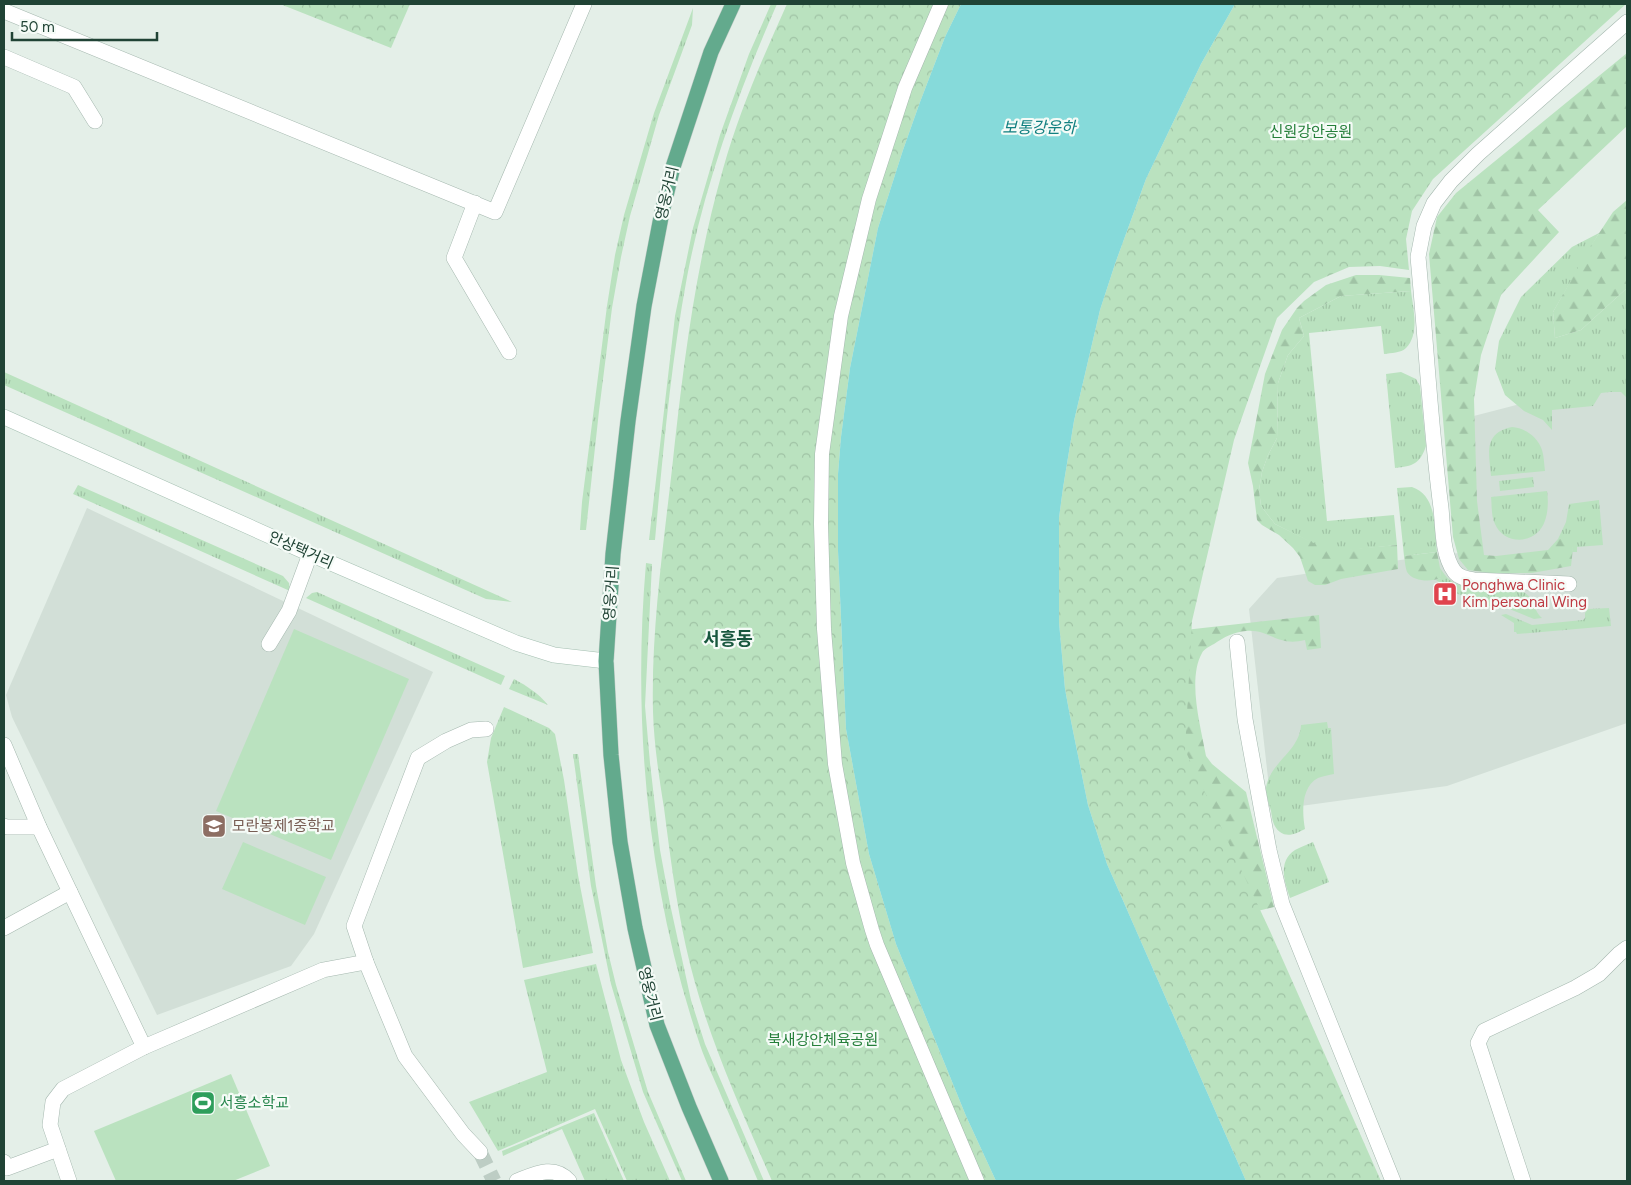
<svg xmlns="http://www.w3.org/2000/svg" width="1631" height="1185" viewBox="0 0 1631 1185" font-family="Figtree,'Noto Sans KR',sans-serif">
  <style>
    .built { fill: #d2dfd7 }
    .grass { fill: url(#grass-tufts) }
    .forest { fill: url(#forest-firs) }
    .park { fill: url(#park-crowns) }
    .pitch { fill: #bae2bf }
    .water { fill: #86dada }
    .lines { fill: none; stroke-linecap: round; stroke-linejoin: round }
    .minor-tunnel { stroke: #bdcdc4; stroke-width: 15; stroke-dasharray: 15 8; stroke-linecap: butt }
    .pedestrian-casing { stroke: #a5b8af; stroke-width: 15 }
    .minor-casing { stroke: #a5b8af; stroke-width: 16 }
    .tertiary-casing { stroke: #a5b8af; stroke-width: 16 }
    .secondary-casing { stroke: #a4bfb1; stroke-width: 16 }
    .primary-casing { stroke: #c1cac6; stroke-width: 16 }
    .pedestrian { stroke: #fff; stroke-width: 14 }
    .minor { stroke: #fff; stroke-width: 15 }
    .tertiary { stroke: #fff; stroke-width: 15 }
    .secondary { stroke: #fff; stroke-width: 15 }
    .primary { stroke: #63aa8d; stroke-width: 15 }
    .labels { text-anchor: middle; stroke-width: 4.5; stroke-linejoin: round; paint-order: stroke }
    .park-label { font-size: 15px; fill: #257f3a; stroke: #f5fbf7 }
    .street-label { font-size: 15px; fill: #204335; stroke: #f5fbf7 }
    .health-label { font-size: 15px; fill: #be3a42; stroke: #f5fbf7; text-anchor: start }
    .education-label { font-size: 15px; fill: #785e54; stroke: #f5fbf7; text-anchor: start }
    .leisure-label { font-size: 15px; fill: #27864d; stroke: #f5fbf7; text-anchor: start }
    .water-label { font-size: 16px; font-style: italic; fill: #128081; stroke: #f5fbf7 }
    .quarter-label { font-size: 18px; font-weight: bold; fill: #19583f; stroke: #f5fbf7 }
  </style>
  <defs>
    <pattern id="grass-tufts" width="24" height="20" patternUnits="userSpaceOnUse" patternTransform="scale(1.25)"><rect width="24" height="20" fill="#bae2bf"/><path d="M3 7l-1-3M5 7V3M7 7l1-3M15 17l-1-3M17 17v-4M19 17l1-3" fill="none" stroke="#a0c3a5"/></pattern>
    <pattern id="forest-firs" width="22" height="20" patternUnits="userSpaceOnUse" patternTransform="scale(1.25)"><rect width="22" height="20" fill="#bae2bf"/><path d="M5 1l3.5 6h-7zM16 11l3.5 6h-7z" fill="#a0c3a5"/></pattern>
    <pattern id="park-crowns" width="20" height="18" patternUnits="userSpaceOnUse" patternTransform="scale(1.25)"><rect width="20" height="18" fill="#bae2bf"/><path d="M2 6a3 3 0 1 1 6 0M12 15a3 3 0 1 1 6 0" fill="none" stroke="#a0c3a5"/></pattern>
  </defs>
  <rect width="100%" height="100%" fill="#e4efe8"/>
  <g class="built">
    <path d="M 1627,382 L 1627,723 L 1447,786 L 1286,808 L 1269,787 L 1249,609 L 1277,578 L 1392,561 L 1476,551 L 1466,418 L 1589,386 Z"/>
    <path d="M 87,508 L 433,672 L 314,934 L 291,966 L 157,1015 L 12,717 L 6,695 Z"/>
  </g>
  <g class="grass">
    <path d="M 771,4 L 777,4 C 739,91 705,182 687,277 C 671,363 663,452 655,540 L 649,540 L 675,316 L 693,228 L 720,135 L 749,54 Z"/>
    <path d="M 693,8 L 692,25 L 659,115 L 630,216 L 621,257 L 612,308 L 599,411 L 586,530 L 580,530 L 582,502 L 607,306 L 615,255 L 624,215 L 654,113 Z"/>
    <path d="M 1599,233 L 1553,312 L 1555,338 L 1581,330 L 1627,288 L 1627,398 L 1621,392 L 1610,392 L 1601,393 L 1593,406 L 1552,410 L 1552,430 L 1543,420 L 1524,411 L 1505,395 L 1495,369 L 1499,341 L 1521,297 L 1572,247 Z"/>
    <path d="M 1411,291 C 1413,308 1420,334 1406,348 C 1401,353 1391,353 1384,354 L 1381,326 L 1309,333 L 1327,521 L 1394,515 L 1397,545 L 1330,552 L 1275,524 L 1261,506 L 1259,490 L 1262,472 L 1268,455 L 1277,438 L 1278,383 L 1288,355 L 1304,336 L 1299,318 L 1341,296 Z"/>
    <path d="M 4,372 L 512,602 L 486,599 L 4,385 Z"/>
    <path d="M 1401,372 L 1416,379 L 1420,386 L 1426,446 C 1420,464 1413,466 1395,468 L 1386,374 Z"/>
    <path d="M 1512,427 C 1525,428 1538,437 1542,450 C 1544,456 1544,464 1545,471 L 1491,476 C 1489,453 1483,433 1512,427 Z"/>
    <path d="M 1533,477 L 1534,487 L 1500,491 L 1499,481 Z"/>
    <path d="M 78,485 L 283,576 L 289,583 L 290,591 L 73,494 Z"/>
    <path d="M 1412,487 C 1438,496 1434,529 1437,552 L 1404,556 L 1397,488 Z"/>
    <path d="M 1547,491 C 1549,503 1548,523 1538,532 C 1525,545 1502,541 1495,524 C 1491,517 1492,505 1491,497 Z"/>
    <path d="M 1599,500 L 1603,545 L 1577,547 L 1577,552 L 1572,552 L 1573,548 L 1558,539 L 1566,522 L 1569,504 Z"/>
    <path d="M 646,563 L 652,564 L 645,706 L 650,763 L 660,850 L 670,904 L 691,1000 L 705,1044 L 764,1181 L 758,1181 C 746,1153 734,1125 722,1098 C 715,1080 706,1063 700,1045 C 648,891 632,725 646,563 Z"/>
    <path d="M 1440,568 C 1443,572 1446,577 1450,580 C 1466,592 1501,590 1521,591 C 1537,598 1531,608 1542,618 L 1534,619 L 1507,608 L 1489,606 L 1458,594 L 1436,580 L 1441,578 Z"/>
    <path d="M 317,592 L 505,676 L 501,685 L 306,598 L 312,593 Z"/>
    <path d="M 1609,608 L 1611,626 L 1517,634 L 1516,632 L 1514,632 L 1514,623 L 1501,615 L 1506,614 L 1532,625 L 1583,620 L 1585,618 L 1585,613 L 1588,609 Z"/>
    <path d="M 514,679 C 527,686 538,693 548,705 L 509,689 Z"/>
    <path d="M 504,707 L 549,728 L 555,734 L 564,780 L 578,875 L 593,953 L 523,968 L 487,762 L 491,738 Z"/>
    <path d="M 1327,722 L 1328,728 L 1331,728 L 1334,774 C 1329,775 1323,776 1318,778 C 1301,787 1302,812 1305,829 C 1297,833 1288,838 1280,832 C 1273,827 1272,818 1271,811 C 1269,804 1266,796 1266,788 C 1269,763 1300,751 1301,725 Z"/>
    <path d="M 573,754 L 578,754 L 596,886 L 608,952 L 616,985 L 648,1092 L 686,1181 L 682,1181 L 643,1092 L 611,984 L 591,886 Z"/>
    <path d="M 1313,842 L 1329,882 L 1290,898 C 1285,882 1277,862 1295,850 C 1300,847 1307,845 1313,842 Z"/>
    <path d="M 596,964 L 621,1060 L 644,1122 L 670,1181 L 627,1181 L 595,1109 L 498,1151 L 469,1102 L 547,1072 L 524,980 Z"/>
    <path d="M 594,1113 L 624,1181 L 585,1181 L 562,1129 L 503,1156 L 502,1151 Z"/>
  </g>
  <g class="forest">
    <path d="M 1627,53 L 1627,126 L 1538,210 L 1559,232 L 1501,295 L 1481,355 L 1474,399 L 1477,501 L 1484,555 L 1496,556 L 1548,550 L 1558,539 L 1566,538 L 1573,548 L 1571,566 L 1532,573 L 1491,573 L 1468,570 L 1459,559 L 1453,537 L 1429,254 L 1437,217 L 1456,193 Z"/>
    <path d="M 1627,200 L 1627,288 L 1581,330 L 1555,338 L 1553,312 L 1588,250 L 1613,212 Z"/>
    <path d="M 1356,275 L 1379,275 L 1410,278 L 1411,291 L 1341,296 L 1299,318 L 1304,336 L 1288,355 L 1278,383 L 1277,438 L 1268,455 L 1262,472 L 1259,490 L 1261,506 L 1275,524 L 1330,551 L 1397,545 L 1398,569 L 1341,579 L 1325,585 L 1315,585 L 1308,581 L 1300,557 L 1293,548 L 1279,535 L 1262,525 L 1257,520 L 1253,486 L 1248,463 L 1265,374 L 1282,330 L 1297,308 L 1304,301 L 1326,285 Z"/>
    <path d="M 1437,552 L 1440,568 L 1441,578 C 1432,582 1413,582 1407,572 C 1405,567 1405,561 1404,556 Z"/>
    <path d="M 1319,615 L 1321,648 L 1307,650 L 1305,640 C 1277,647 1270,629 1246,631 C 1234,632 1224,637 1214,644 C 1210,646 1204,649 1202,653 C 1187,680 1201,727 1206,756 L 1212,764 L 1246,792 L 1274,907 L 1245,914 L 1191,791 L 1158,633 Z"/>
  </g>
  <g class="park">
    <path d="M 280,4 L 410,4 L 391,48 Z"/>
    <path d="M 787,4 L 961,4 L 945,37 L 920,102 L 903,150 L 878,228 L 850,368 L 841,437 L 838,474 L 838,551 L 846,729 L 869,854 L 896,944 L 966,1116 L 996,1181 L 772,1181 C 739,1105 704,1029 686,947 C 676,901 670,855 664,808 C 659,777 654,744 653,712 C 651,632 663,548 672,469 C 683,367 695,267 723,169 C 739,112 763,57 787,4 Z"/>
    <path d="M 1235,4 L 1626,4 L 1433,179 L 1412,211 L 1406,239 L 1409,270 L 1380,266 L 1349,267 L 1314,282 L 1277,318 L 1234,440 L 1192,621 L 1185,750 L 1270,931 L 1381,1181 L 1246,1181 L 1107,864 L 1088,805 L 1070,716 L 1065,689 L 1059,622 L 1059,518 L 1063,488 L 1074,421 L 1100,310 L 1115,264 L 1146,179 L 1201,64 Z"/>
  </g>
  <g class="pitch">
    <path d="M 294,629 L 409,679 L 331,860 L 216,811 Z"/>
    <path d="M 243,842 L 326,877 L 305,925 L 222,889 Z"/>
    <path d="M 231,1074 L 270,1166 L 233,1181 L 116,1181 L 94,1131 Z"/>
  </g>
  <path class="water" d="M 961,4 L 1235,4 L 1201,64 L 1146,179 L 1115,264 L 1100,310 L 1074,421 L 1063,488 L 1059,518 L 1059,622 L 1065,689 L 1070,716 L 1088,805 L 1107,864 L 1246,1181 L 996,1181 L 966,1116 L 896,944 L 869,854 L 846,729 L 838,551 L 838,474 L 841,437 L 850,368 L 878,228 L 903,150 L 920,102 L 945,37 Z"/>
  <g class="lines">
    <path class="minor-tunnel" d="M 480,1152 L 494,1181"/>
    <defs>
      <path id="pedestrian" d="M 941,4 L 905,88 L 869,199 L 841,316 L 822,454 L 821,524 L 824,629 L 835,764 L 853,863 L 872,930 L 877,945 L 977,1181"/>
      <g id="minor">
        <path d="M 4,11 L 495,212 L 584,4"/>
        <path d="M 4,57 L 74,87 L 95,121"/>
        <path d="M 475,203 L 454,258 L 509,352"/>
        <path d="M 1569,584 L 1474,580 C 1466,579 1458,577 1454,571 C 1442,554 1443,527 1441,508 C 1430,424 1426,340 1418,257 L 1424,226 L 1434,203 L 1451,181 L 1478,154 L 1627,22"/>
        <path d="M 269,644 L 289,611 L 310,554"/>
        <path d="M 4,745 L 39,827 L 144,1047"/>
        <path d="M 4,826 L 7,827 L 39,827"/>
        <path d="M 4,928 L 70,892"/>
        <path d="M 480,1152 L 463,1134 L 405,1056 L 366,962 L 354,926 L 418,758 L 446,741 L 471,730 L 486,729"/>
        <path d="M 4,1162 L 7,1168 L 58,1149"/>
        <path d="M 69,1181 L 50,1125 L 53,1102 L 63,1089 L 144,1047 L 323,970 L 366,962"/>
        <path d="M 517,1181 C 535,1174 554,1164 569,1181"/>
        <path d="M 1523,1181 L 1478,1043 L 1484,1031 L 1575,988 L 1599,974 L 1619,954 L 1627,948"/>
      </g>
      <path id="tertiary" d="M 1237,642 L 1245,719 L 1269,850 L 1282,904 L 1393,1181"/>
      <path id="secondary" d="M 4,417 L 310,554 L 516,643 L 554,655 L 606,661"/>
      <path id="primary" d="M 721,1181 L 689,1107 L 657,1025 L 635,928 L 620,842 L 611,755 L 606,661 L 613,554 L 628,421 L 644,306 L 662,212 L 673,167 L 711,52 L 733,4"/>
    </defs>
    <use href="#pedestrian" class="pedestrian-casing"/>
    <use href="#minor" class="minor-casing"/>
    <use href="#tertiary" class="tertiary-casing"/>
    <use href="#secondary" class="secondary-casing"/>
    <use href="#primary" class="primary-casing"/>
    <use href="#pedestrian" class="pedestrian"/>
    <use href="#minor" class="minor"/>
    <use href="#tertiary" class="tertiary"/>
    <use href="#secondary" class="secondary"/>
    <use href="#primary" class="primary"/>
  </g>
  <defs>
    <symbol id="hospital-square" viewBox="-11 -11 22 22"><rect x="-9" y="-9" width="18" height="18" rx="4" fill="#e0444e" stroke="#f5fbf7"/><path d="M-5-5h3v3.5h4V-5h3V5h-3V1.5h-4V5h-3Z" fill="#fff"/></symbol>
    <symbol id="school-square" viewBox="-11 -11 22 22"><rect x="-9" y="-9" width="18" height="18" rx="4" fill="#8d6e63" stroke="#f5fbf7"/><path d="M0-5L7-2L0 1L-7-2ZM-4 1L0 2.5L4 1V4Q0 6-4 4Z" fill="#fff"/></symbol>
    <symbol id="stadium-square" viewBox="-11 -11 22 22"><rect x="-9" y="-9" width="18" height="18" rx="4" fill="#2e9e5b" stroke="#f5fbf7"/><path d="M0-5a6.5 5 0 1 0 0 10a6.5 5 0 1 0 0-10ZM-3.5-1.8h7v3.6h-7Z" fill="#fff"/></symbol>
  </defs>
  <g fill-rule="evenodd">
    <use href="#hospital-square" x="1431" y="580" width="28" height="28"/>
    <use href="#school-square" x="200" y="812" width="28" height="28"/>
    <use href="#stadium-square" x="189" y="1089" width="28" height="28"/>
  </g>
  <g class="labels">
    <g class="park-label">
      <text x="1311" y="137">신원강안공원</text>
      <text x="823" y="1045">북새강안체육공원</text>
    </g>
    <g class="street-label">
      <text transform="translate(667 193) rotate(-77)" y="5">영웅거리</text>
      <text transform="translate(301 550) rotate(24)" y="5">안상택거리</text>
      <text transform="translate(611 593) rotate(-86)" y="5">영웅거리</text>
      <text transform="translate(650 994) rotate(76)" y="5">영웅거리</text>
    </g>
    <g class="health-label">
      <text x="1462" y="590">Ponghwa Clinic<tspan x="1462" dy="17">Kim personal Wing</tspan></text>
    </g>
    <g class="education-label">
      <text x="232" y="831">모란봉제1중학교</text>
    </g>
    <g class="leisure-label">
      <text x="220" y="1108">서흥소학교</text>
    </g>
    <g class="water-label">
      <text x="1039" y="133">보통강운하</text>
    </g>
    <g class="quarter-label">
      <text x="728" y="645">서흥동</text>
    </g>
  </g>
  <rect width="1631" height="1185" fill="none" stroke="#204335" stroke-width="10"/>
  <path d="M12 32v8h145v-8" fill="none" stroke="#204335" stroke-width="2.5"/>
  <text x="20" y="32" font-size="15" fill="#204335" stroke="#f5fbf7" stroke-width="4" paint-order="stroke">50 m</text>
</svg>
